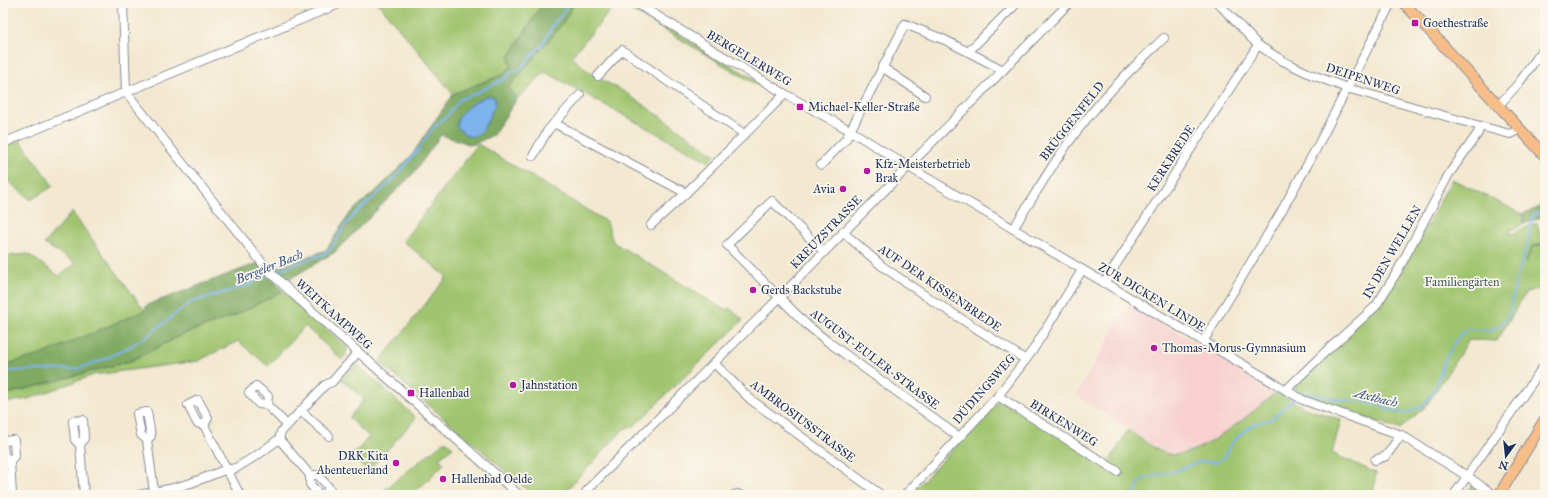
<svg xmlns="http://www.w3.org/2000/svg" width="1548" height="498" viewBox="0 0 1548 498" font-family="'IM FELL Great Primer',serif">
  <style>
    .built { fill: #f7d0cf }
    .green { fill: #a0c56f; stroke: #5e7a66 }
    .forest { fill: #80aa62; stroke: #4e6c60; fill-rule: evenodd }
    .water { fill: #7eb3ec; stroke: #4c71a5 }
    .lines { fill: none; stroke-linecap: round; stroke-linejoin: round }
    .stream { stroke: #7eb3ec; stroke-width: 2 }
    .minor-casing { stroke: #878c97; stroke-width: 10 }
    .major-casing { stroke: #878c97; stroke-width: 12 }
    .minor { stroke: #fff; stroke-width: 8 }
    .major { stroke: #f7bd88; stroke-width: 10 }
    .poi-dot { fill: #b5179e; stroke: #fbf7ec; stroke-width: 1.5 }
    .labels { text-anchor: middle; stroke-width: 3.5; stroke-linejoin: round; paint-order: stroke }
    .poi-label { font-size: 12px; fill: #1b2f5e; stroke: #fbf7ec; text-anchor: start }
    .street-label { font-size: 12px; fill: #1b2f5e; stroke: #fbf7ec }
    .park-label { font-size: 12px; fill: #435c63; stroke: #fbf7ec }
    .water-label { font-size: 13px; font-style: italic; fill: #395789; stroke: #fbf7ec }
  </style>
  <rect width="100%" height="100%" fill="#fbf7ec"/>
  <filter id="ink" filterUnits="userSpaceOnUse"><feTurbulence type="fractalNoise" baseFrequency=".025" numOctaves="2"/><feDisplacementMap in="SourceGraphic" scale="8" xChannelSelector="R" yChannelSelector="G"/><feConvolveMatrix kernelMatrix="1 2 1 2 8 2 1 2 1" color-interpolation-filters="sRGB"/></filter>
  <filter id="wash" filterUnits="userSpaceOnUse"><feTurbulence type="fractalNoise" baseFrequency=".012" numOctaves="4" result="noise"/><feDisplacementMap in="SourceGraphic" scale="16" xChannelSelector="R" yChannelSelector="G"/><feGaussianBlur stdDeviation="0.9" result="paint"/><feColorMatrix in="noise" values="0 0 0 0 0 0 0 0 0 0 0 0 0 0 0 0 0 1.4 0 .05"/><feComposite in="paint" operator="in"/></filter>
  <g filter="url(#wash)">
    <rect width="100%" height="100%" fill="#f3e8d0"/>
    <path class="built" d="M 1130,303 L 1277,392 L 1214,441 L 1186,454 L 1167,454 L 1076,395 Z"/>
    <g class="green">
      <path d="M 378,3 L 543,3 L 509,57 L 512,67 L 499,76 L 453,94 Z"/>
      <path d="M 575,3 L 617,3 L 571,57 L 593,75 L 623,91 L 716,155 L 709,162 L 545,72 L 517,99 L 508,88 L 559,28 Z"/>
      <path d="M 619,3 L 627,3 L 757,81 L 762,88 Z"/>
      <path d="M 20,140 L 53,186 L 31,200 L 3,177 L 3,147 Z"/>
      <path d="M 478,144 L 607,222 L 613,242 L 725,310 L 729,308 L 743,320 L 633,427 L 624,429 L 562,495 L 552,495 L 545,491 L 533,495 L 379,362 L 447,277 L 403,241 Z"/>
      <path d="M 1452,179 L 1522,214 L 1524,224 L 1509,231 L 1511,234 L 1537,223 L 1542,244 L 1532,246 L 1526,262 L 1532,247 L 1542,245 L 1545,256 L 1545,287 L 1526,292 L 1497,341 L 1469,340 L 1426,406 L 1400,429 L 1311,400 L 1295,390 L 1296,385 L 1326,355 L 1401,273 Z"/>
      <path d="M 72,212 L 145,311 L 38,356 L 3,365 L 3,255 L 6,256 L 28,254 L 59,276 L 76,263 L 44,244 Z"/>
      <path d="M 283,291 L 347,347 L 346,354 L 342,360 L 305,326 L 268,366 L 238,341 L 198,361 L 93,375 L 28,399 L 3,403 L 3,395 L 130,361 L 186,333 L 234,316 Z"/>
      <path d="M 357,364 L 416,418 L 368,471 L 351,457 L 369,437 L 349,418 L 364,399 L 341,379 Z"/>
      <path d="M 1277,392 L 1305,408 L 1341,420 L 1332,453 L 1376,473 L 1373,495 L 910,495 L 999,400 L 1109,462 L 1128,430 C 1136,435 1160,453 1167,454 C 1197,462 1254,410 1277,392 Z"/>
      <path d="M 445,441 L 453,447 L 439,458 L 444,464 L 412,495 L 378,495 Z"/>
      <path d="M 1472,485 L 1480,490 L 1484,495 L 1465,495 Z"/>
    </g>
    <g class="forest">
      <path d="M 543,3 L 575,3 L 559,28 L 508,88 L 517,99 L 493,135 L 472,145 L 441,135 L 413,174 L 335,252 L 286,281 L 274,269 L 326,250 L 351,212 L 378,189 L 412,155 L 453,94 L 499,76 L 511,67 L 509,57 ZM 486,96 L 489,116 L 486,125 L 466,135 L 457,127 L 470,107 Z"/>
      <path d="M 1545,205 L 1545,216 L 1524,224 L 1522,214 Z"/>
      <path d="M 258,263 L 283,291 L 234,316 L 186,333 L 130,361 L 3,395 L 3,365 L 38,356 L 144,311 L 147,305 Z"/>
    </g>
    <path class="water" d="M 486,96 L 491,96 L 495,98 L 495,105 L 482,132 L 472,137 L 466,135 L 457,127 C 455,113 475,102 486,96 Z"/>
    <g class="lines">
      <g class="stream">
        <path d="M 273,272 L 329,252 L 345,225 L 358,211 L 391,182 L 417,151 L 434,127 L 447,116 L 460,99 L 472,95 L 506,78 L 511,72 L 520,69 L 543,44 L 552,26 L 563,13 L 569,3"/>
        <path d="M 3,371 L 77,369 L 105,359 L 129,347 L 149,335 L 189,303 L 249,285 L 269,274"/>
        <path d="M 1299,395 L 1307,393 L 1341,400 L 1367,402 L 1400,413 L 1407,413 L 1424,405 L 1435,389 L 1444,362 L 1458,337 L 1468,329 L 1493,331 L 1501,325 L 1509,314 L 1517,278 L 1527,245 L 1533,216 L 1545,210"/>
        <path d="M 1135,495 L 1139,483 L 1145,478 L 1176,471 L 1199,462 L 1217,462 L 1225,457 L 1232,443 L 1242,433 L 1254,424 L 1272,419 L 1295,397"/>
      </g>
    </g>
  </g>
  <g filter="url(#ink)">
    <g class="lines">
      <defs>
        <g id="minor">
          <path d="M 123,3 L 126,92 L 267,269 L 294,295 L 519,495"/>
          <path d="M 636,3 L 785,94 L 851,131 L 907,166 L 1303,400 L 1401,435 L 1467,476 L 1494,495"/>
          <path d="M 1218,3 L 1258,45 L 1283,61 L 1310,74 L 1347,88 L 1480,126 L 1510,134 L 1520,129"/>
          <path d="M 969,51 L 1017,3"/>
          <path d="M 882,67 L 925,96"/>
          <path d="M 598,76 L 622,50 L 744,134"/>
          <path d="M 1499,105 L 1518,84 L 1545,47"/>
          <path d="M 554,123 L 686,193"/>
          <path d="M 3,143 L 341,3"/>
          <path d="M 533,156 L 548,130 L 580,95"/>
          <path d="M 821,165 L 846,139 L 905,24 L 945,40 L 1003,70"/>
          <path d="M 651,225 L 686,193 L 785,94"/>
          <path d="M 1013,229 C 1038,190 1060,150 1090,115 C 1112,87 1138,63 1164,38"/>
          <path d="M 843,232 L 882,266 L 930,299 L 1026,360"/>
          <path d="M 824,252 L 772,201 L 727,245 L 806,324 L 827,341 L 959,437"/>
          <path d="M 1104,283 L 1258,45"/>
          <path d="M 1203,342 L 1281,212 L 1316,149 L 1391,3"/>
          <path d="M 714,363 L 750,399 L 881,495"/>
          <path d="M 1286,390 L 1323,354 L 1376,306 L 1397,272 L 1449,174 L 1478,133 L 1480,126"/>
          <path d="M 998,396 L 1117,471"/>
          <path d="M 267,405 L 268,396 L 256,386 L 249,393 L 259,404 L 267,405 L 287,425"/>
          <path d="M 301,411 L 329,436"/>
          <path d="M 204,425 L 208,418 L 198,400 L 188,405 L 197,423 L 204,425 L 240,495"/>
          <path d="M 279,439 L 310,475 L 310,484 L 319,495"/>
          <path d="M 147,440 L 151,436 L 147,412 L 137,414 L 141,435 L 147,440 L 154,492"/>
          <path d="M 3,441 L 14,440 L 15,455 L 10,461"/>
          <path d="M 80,445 L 75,440 L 73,421 L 83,420 L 84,438 L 80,445 L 84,495"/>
          <path d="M 3,446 L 4,455 L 10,461 L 12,495"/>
          <path d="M 1375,460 L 1386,456 L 1401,435"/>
          <path d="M 310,475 L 318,475 L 330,489 L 323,495"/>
          <path d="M 139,495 L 169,489 L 191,483 L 222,471 L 236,468 L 259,454 L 279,439 L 281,432 L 325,385 L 332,382 L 358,352"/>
          <path d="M 584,495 L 591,486 L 779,298 L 1069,3"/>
          <path d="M 734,495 L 737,494 L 740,495"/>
          <path d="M 905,495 L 998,396 L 1033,350 L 1082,270"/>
          <path d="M 1454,495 L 1545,364"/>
        </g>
        <g id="major">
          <path d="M 1404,3 L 1545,156"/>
          <path d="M 1499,495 L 1545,419"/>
        </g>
      </defs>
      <use href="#minor" class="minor-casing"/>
      <use href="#major" class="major-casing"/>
      <use href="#minor" class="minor"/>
      <use href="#major" class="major"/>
    </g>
  </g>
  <g class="poi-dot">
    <rect x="1411" y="19" width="8" height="8" rx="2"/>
    <rect x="796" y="103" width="8" height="8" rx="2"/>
    <circle cx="867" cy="171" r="4"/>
    <circle cx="843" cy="189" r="4"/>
    <circle cx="753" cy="290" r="4"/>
    <circle cx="1154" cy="348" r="4"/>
    <circle cx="513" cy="385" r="4"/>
    <rect x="407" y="389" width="8" height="8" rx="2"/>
    <circle cx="396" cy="463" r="4"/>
    <circle cx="443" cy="479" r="4"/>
  </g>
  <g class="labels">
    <g class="poi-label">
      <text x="1423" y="27">Goethestraße</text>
      <text x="808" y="111">Michael-Keller-Straße</text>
      <text x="875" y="168">Kfz-Meisterbetrieb<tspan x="875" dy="14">Brak</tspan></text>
      <text x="835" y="193" text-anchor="end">Avia</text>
      <text x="761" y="294">Gerds Backstube</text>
      <text x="1162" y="352">Thomas-Morus-Gymnasium</text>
      <text x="521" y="389">Jahnstation</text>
      <text x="419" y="397">Hallenbad</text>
      <text x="388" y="460" text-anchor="end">DRK Kita<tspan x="388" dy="14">Abenteuerland</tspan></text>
      <text x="451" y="483">Hallenbad Oelde</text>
    </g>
    <g class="street-label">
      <text transform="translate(749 58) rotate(31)" y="4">BERGELERWEG</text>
      <text transform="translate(1363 79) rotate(18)" y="4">DEIPENWEG</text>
      <text transform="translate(1072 121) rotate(-52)" y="4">BRÜGGENFELD</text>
      <text transform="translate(1171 158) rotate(-57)" y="4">KERKBREDE</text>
      <text transform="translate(826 232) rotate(-46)" y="4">KREUZSTRASSE</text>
      <text transform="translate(1392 252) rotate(-60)" y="4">IN DEN WELLEN</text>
      <text transform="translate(940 288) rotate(34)" y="4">AUF DER KISSENBREDE</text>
      <text transform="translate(1152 297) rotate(31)" y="4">ZUR DICKEN LINDE</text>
      <text transform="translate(334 314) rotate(42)" y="4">WEITKAMPWEG</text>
      <text transform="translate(875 359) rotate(37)" y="4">AUGUST-EULER-STRASSE</text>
      <text transform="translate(984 389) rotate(-49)" y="4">DÜDINGSWEG</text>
      <text transform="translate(803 421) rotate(37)" y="4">AMBROSIUSSTRASSE</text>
      <text transform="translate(1064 423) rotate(32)" y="4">BIRKENWEG</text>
    </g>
    <g class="park-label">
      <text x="1462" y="286">Familiengärten</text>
    </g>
    <g class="water-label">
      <text transform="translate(269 266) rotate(-22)" y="5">Bergeler Bach</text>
      <text transform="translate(1376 397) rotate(14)" y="5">Axtbach</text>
    </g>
  </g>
  <rect width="1548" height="498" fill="none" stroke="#fbf7ec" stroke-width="16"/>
  <g transform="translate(1506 456) rotate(195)" stroke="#fbf7ec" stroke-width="3" paint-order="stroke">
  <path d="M0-3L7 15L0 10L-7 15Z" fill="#1b2f5e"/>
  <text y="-6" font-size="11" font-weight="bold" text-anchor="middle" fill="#1b2f5e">N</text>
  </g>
</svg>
